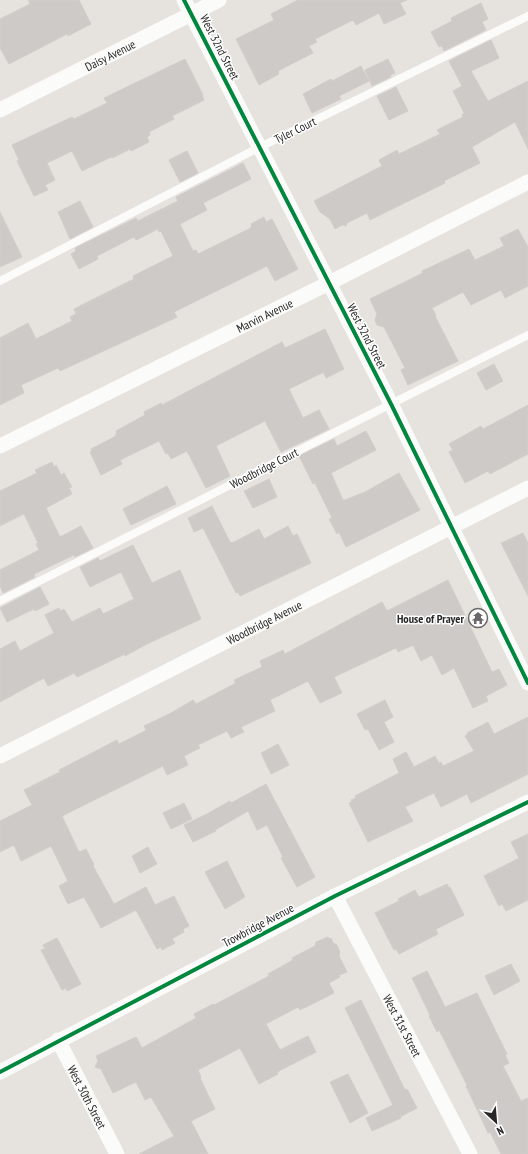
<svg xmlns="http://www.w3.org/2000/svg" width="528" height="1154" font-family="'PT Sans Narrow',sans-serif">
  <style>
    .building { fill: #cdcac8; stroke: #d1ceca }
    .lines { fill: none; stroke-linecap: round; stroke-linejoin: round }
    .lane { stroke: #fbfbfa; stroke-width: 8 }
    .street { stroke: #fbfbfa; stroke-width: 15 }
    .cycleway-casing { stroke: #fff; stroke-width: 6 }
    .cycleway { stroke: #00873e; stroke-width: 4 }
    .labels { text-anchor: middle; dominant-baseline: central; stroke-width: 3; stroke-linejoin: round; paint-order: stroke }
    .street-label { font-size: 12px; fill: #282828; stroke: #fff }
    .poi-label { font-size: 12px; font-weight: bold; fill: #282828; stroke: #fff; text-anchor: end }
  </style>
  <rect width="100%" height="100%" fill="#e6e2de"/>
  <!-- building -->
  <path class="building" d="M28 0H79L91 24 68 36 67 34 9 64 0 48V19L30 4Z
    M298 0H407L400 3 406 14 384 24 379 13 356 25 353 20 315 39 317 42 309 46 313 53 278 71 279 74 259 85 236 39 274 20 271 14Z
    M481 3 488 19 482 22 486 30 444 51 442 46 439 47 431 32 452 21 451 18Z
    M491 40 499 58 471 71 488 101 528 81V149L515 122 472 147 480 163 444 181 445 183 370 220 367 213 347 223 346 226 342 225 335 229 330 219 320 212 314 201 382 166 379 160 397 150 399 154 440 134 437 130 463 117 462 115 464 113 453 91 462 86 449 61Z
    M185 59 203 95H202L204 100 172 116 174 119 149 132 150 135 147 137 149 142 131 151 130 149 112 158 111 157 82 171 72 151 47 163 55 180 45 185 48 190 34 196 17 161 19 160 12 145 72 117 74 119 107 103 104 98Z
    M388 59 395 73 390 75 391 77 372 86 365 70Z
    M361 66 369 81 339 96 341 99 312 113 303 94 331 79 332 81Z
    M396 87 408 111 389 120 377 96Z
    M187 151 198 173 180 182 169 160Z
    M243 163 251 179 203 203 207 210 180 224 193 251 196 250 198 254 249 229 252 226 251 224 264 217 266 222 272 219 298 269 275 281 267 266 174 312 177 317 158 326 60 371 58 368 21 385 24 393 0 405V338L28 323 36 339 72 321 70 317 76 314 74 309 134 279 133 276 173 256 161 231 159 232 158 229 136 240 134 237 97 256 98 259 79 269 71 254 76 251 75 248 136 218 138 221 178 201 176 197Z
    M80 201 93 227 70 239 58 212Z
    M0 212 22 257 0 267Z
    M518 229 528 247V286L505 298 501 290 471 305 463 292 432 308 436 315 435 316 458 361 408 385 401 370 405 368 384 327 377 325 375 320 377 314 370 299 423 273 422 271 469 249 475 260 504 246 500 238Z
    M325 329 344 369 326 378 324 373H322L289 389 303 418 319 410 329 429 281 452 265 421 216 446 230 476 206 488 187 451 171 459 168 453 166 454 159 441 120 460 122 464 101 475 90 452H92L91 449 116 436 115 435 117 434 116 431 145 415 144 412 161 403 162 405 282 342 285 348Z
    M494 364 503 381 486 390 477 373Z
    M528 405V454L490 474 488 471 465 483 449 452 453 450 449 444 481 426 483 429Z
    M366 431 376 450 331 473 343 500H345L365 492 399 473 420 510 346 547 339 532 337 534 329 519 332 518 315 483 313 484 299 456 334 439 337 446Z
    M52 462 54 467 56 465 61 475 64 473 72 487 69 488 72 494 46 508 60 537 81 526 93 548 75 557 74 555 34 574 35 577 3 593 0 586V570L39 550 36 544 38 543 24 514 0 526V491L37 473 35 470Z
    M269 479 277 497 253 508 244 491Z
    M167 486 176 504 131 525 123 509Z
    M212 506 230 542H231L232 543 259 529 264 539 288 526 293 536 297 534 311 563 240 596 238 592 236 593 203 528 194 532 188 518Z
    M523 533 528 543V596L501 543Z
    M133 545 152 583 180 570 201 619 147 644 125 656V654L77 677 74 673 48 686 44 678 0 702V649L15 641 20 651 54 633 45 615 59 608 60 611 64 609 72 622 100 608 103 614 134 599 121 572 90 587 80 567 98 558 100 561Z
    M448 580 492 672 499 669 507 685 486 696 488 701 473 708 454 668 442 675 432 655 421 661 413 645 398 652 396 648 334 677 342 693 320 703 308 681 270 700 275 711 241 727 244 732 231 738 227 731 198 745 200 748 184 756 188 765 167 775 163 766 62 816 79 852 86 849 94 865 93 866 114 904 146 887 155 905 174 896 189 926 183 929 184 932 172 939 175 943 162 950 161 947 157 949 136 910 101 928 84 897 68 904 59 886 68 881 51 846 21 861 14 845 0 852V821L32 805 24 790 60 772 59 770 117 740 119 744 145 731 146 730 144 726 171 713 193 700 196 704 236 683 234 680 262 667 260 661 283 650 285 654 382 602 387 611Z
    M40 587 49 604 35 611 34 609 7 622 0 608Z
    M385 700 393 717 384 722 394 742 379 750 368 729 365 730 357 714Z
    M528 717V774L471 803 467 794 441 807 434 793 405 807 413 821 368 842 349 803 352 802 351 800 356 798 355 796 399 773 393 759 406 752 414 767 435 756 439 763 441 762 443 766 474 751 465 736 468 734 467 733 488 722 494 734Z
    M278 744 289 765 271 774 261 753Z
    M266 784 315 877 297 887 281 858 283 857 267 825 257 830 248 811 215 830 216 831 193 842 184 825 207 814 230 801 231 803Z
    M184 803 192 819 171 829 163 813Z
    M528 834V900L506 911 502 904 499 906 484 876 519 858 511 842Z
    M148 847 157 864 140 873 132 856Z
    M227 861 245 897 225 909 205 872Z
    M447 884 449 888 450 887 464 915 436 929 438 934 399 954 396 949 394 950 375 913 399 901 398 899 415 890 419 897Z
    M328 937 329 939 331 938 333 943 337 945 340 952 339 956 347 972 339 975 340 977 329 983 334 993 300 1010 298 1007 266 1024 280 1050 308 1036 316 1052 277 1072 278 1074 259 1084 240 1048 198 1070 201 1077 200 1078 215 1109 191 1121 208 1154H139L174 1136 151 1097 145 1100 136 1082 113 1093 101 1069 95 1067 98 1061 96 1056 136 1037 142 1048 196 1018 194 1014 213 1004 214 1005 269 976 268 974 293 960 292 958 315 946 316 942Z
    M57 938 81 984 67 991 66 988 62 990 41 950 45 949 43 945Z
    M511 964 520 981 494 995 485 976Z
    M427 971 445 1007 477 993 507 1054 505 1055 509 1063 503 1066 521 1101 528 1098V1154H501L490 1132 488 1133 466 1086 467 1085 439 1030 437 1032 429 1016 430 1015 412 978Z
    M361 1000 405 1090 407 1089 417 1108 400 1117 401 1118 372 1131 366 1118 393 1105 345 1008Z
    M348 1074 368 1113 350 1123 330 1082Z"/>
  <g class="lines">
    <!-- lane -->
    <path class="lane" d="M0 281 260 147 528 16
      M0 601 528 335"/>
    <!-- street -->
    <g class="street">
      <path d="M184 0 391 404 528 683"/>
      <path id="s1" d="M0 110 219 0"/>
      <path id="s2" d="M0 446 329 283 528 182"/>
      <path id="s3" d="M0 756 528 488"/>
      <path id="s4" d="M335 896 470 1154"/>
      <path id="s5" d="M58 1040 117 1154"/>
      <path d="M0 1072 335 896 528 802"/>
    </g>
    <!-- cycleway casing -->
    <g class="cycleway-casing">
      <path id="cycleway" d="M184 0 391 404 528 683
        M0 1072 335 896 528 802"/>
    </g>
    <!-- cycleway -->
    <use href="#cycleway" class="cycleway"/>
  </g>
  <!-- icons -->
  <defs>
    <g id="temple-ring" transform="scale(1)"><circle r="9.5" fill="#fff" stroke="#6a6968" stroke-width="1.5"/><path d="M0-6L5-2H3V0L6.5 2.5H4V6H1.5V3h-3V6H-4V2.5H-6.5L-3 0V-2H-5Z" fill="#6a6968"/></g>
  </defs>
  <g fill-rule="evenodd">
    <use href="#temple-ring" x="478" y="618"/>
  </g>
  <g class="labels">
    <!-- street labels -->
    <g class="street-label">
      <text transform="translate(220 47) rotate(63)">West 32nd Street</text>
      <text stroke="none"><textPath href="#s1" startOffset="123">Daisy Avenue</textPath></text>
      <text transform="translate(295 130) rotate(-26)">Tyler Court</text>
      <text stroke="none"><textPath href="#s2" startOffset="295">Marvin Avenue</textPath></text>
      <text transform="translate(367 336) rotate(63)">West 32nd Street</text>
      <text transform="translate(264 468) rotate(-27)">Woodbridge Court</text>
      <text stroke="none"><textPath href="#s3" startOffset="296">Woodbridge Avenue</textPath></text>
      <text transform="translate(258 925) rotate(-28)">Trowbridge Avenue</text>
      <text stroke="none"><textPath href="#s4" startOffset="146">West 31st Street</textPath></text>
      <text stroke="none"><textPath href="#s5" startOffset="64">West 30th Street</textPath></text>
    </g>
    <!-- poi labels -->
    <g class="poi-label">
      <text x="464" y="618">House of Prayer</text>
    </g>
  </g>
  <!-- north arrow -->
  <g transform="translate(496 1122) rotate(154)" stroke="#ffffff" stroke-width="3" paint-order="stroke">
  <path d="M0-3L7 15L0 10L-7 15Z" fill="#282828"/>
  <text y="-6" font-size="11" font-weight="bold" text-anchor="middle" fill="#282828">N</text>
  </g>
</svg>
